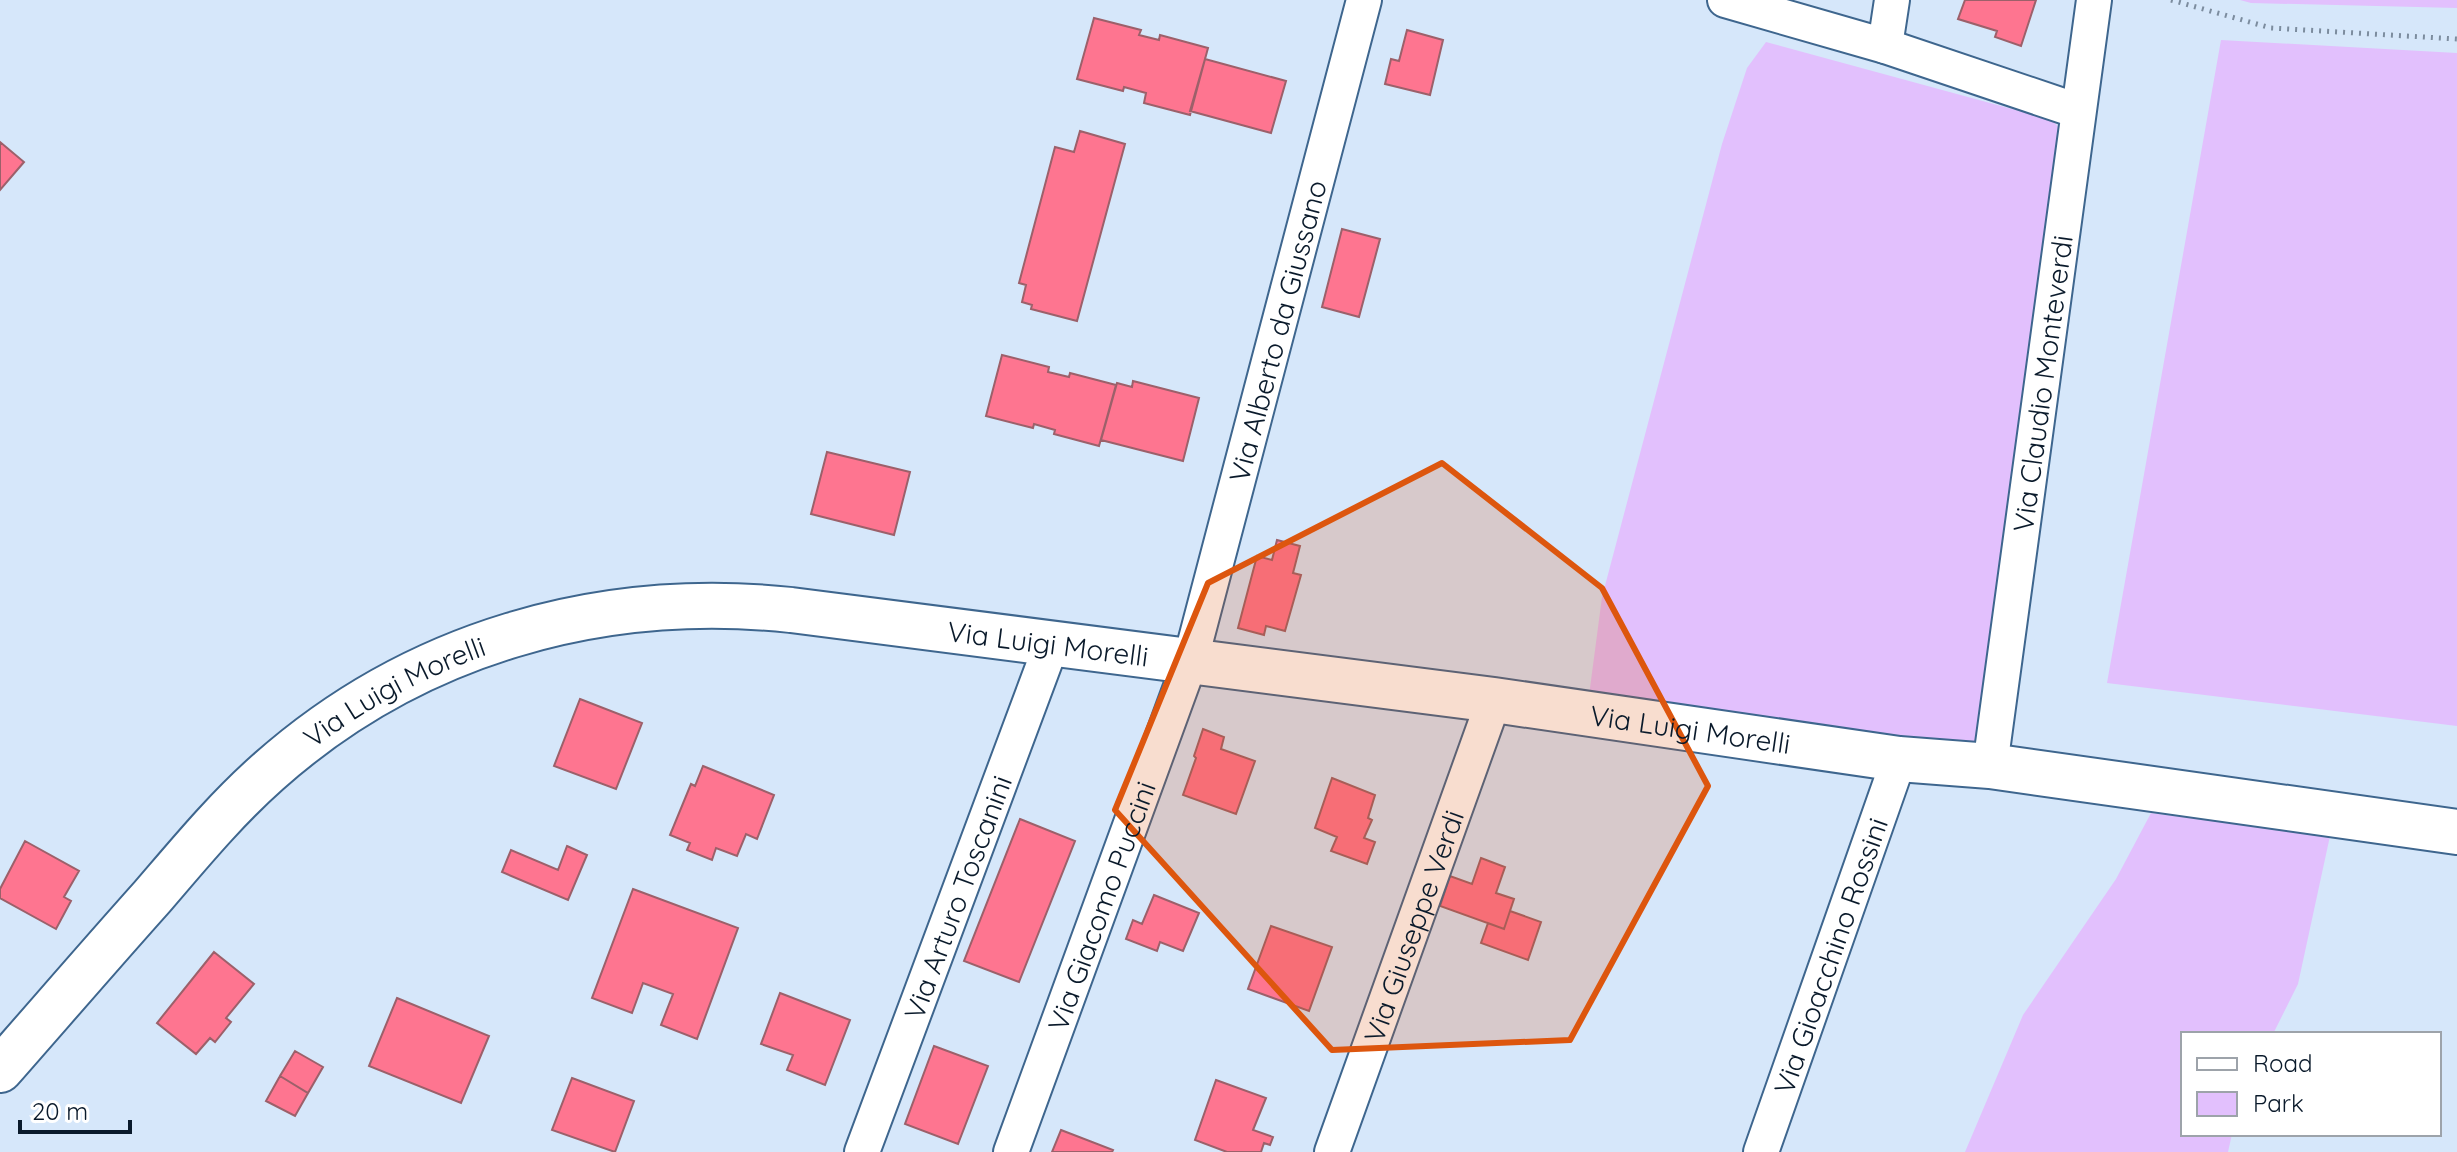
<svg xmlns="http://www.w3.org/2000/svg" width="2457" height="1152" font-family="Quicksand,sans-serif">
  <style>
    .green { fill: #e2c0fd }
    .building { fill: #fe7590; stroke: #9c606a; stroke-width: 2 }
    .lines { fill: none; stroke-linecap: round; stroke-linejoin: round }
    .street-casing { stroke: #3e668e; stroke-width: 38 }
    .secondary-casing { stroke: #3e668e; stroke-width: 48 }
    .path { stroke: #7c8c9e; stroke-width: 5; stroke-dasharray: 2 6; stroke-linecap: butt }
    .street { stroke: #fff; stroke-width: 34 }
    .secondary { stroke: #fff; stroke-width: 44 }
    .marked { fill: #dd560e; fill-opacity: 0.2; stroke: #dd560e; stroke-width: 6; stroke-linejoin: round }
    .labels { text-anchor: middle; dominant-baseline: central; stroke-width: 6; stroke-linejoin: round; paint-order: stroke }
    .street-label { font-size: 28px; fill: #0a1a2b; stroke: #fff }
  </style>
  <rect width="100%" height="100%" fill="#d6e7fa"/>
  <!-- green -->
  <path class="green" d="M2240 0H2457V8L2251 3Z
    M2221 40 2457 53V726L2107 683Z
    M1766 42 2052 120 2061 130 1984 740 1971 748 1588 703 1602 597 1722 144 1747 68Z
    M2151 813 2330 836 2298 984 2273 1034H2183V1134H2232L2228 1152H1965L2023 1015 2116 879Z"/>
  <!-- building -->
  <path class="building" d="M1965 0H2036L2021 46 1995 37 1997 31 1958 19Z
    M1094 18 1141 30 1139 35 1159 40 1160 35 1208 48 1190 115 1144 103 1146 93 1124 87 1123 91 1077 79Z
    M1407 30 1443 40 1430 95 1385 84 1391 59 1399 61Z
    M1205 59 1286 81 1271 133 1190 111Z
    M1080 131 1125 144 1077 321 1031 309 1032 305 1022 302 1026 285 1019 283 1055 147 1074 152Z
    M0 142 24 162 0 190Z
    M1342 229 1380 239 1359 317 1322 307Z
    M1002 355 1049 367 1048 372 1069 377 1070 373 1116 385 1099 446 1054 434 1055 430 1034 424 1033 428 986 416Z
    M1133 381 1199 398 1183 461 1101 440 1117 383 1132 387Z
    M827 452 910 472 894 535 811 514Z
    M1277 540 1300 546 1293 573 1301 575 1285 631 1266 626 1264 635 1238 628 1257 556 1272 560Z
    M580 699 642 723 616 789 554 766Z
    M1203 729 1224 737 1221 749 1255 761 1236 814 1183 795 1196 758 1194 756Z
    M703 766 774 795 757 839 746 834 737 856 716 848 712 860 687 850 690 843 670 835 691 784 695 786Z
    M1332 778 1375 795 1368 818 1372 820 1364 838 1375 842 1367 864 1331 851 1337 837 1315 828Z
    M1020 819 1075 841 1019 982 964 961Z
    M25 841 79 871 64 897 71 901 56 929 0 898V889Z
    M567 846 587 855 568 900 502 872 511 850 558 870Z
    M1481 858 1505 867 1496 893 1514 899 1504 929 1440 906 1450 876 1472 884Z
    M633 889 738 928 697 1039 661 1025 673 994 643 983 632 1013 592 998Z
    M1154 895 1199 913 1183 951 1160 942 1157 951 1126 939 1133 920 1142 924Z
    M1510 911 1541 922 1528 960 1481 943 1488 923 1504 929Z
    M1271 926 1332 947 1309 1011 1248 989Z
    M214 952 254 984 226 1018 231 1022 215 1042 210 1038 196 1054 157 1023Z
    M780 993 850 1020 825 1085 787 1070 793 1055 761 1044Z
    M397 998 489 1036 461 1103 369 1066Z
    M934 1046 988 1066 958 1144 905 1124Z
    M295 1051 323 1067 308 1093 280 1076Z
    M280 1076 308 1093 295 1116 266 1101Z
    M572 1078 634 1101 615 1152 552 1130Z
    M1216 1080 1266 1098 1253 1130 1273 1137 1270 1145 1264 1143 1261 1152H1227L1195 1140Z
    M1061 1130 1113 1150 1112 1152H1052Z"/>
  <g class="lines">
    <!-- street casing -->
    <g class="street-casing">
      <g id="street">
        <path d="M1725 0 1885 46 2078 111"/>
        <path d="M1885 46 1892 0"/>
        <path id="s1" d="M1990 766 2094 0"/>
        <path id="s2" d="M862 1152 1052 643"/>
        <path id="s3" d="M1011 1152 1190 662 1364 0"/>
        <path id="s4" d="M1332 1152 1494 700"/>
        <path id="s5" d="M1761 1152 1899 759"/>
      </g>
    </g>
    <!-- secondary casing -->
    <g class="secondary-casing">
      <g id="secondary">
        <path id="s6" d="M0 1070C51 1012 101 954 152 897 189 854 225 810 268 772 413 643 599 590 791 610L1494 700 1899 759 1990 766 2457 832"/>
      </g>
    </g>
    <!-- path -->
    <path class="path" d="M2171 0 2271 28 2457 39"/>
    <!-- street -->
    <use href="#street" class="street"/>
    <!-- secondary -->
    <use href="#secondary" class="secondary"/>
  </g>
  <!-- marked area -->
  <path class="marked" d="M1442 463 1602 588 1708 786 1570 1040 1332 1050 1115 810 1208 583Z"/>
  <g class="labels">
    <!-- street labels -->
    <g class="street-label">
      <text stroke="none"><textPath href="#s3" startOffset="864">Via Alberto da Giussano</textPath></text>
      <text stroke="none"><textPath href="#s1" startOffset="386">Via Claudio Monteverdi</textPath></text>
      <text stroke="none"><textPath href="#s6" startOffset="1224">Via Luigi Morelli</textPath></text>
      <text stroke="none"><textPath href="#s6" startOffset="552">Via Luigi Morelli</textPath></text>
      <text stroke="none"><textPath href="#s6" startOffset="1872">Via Luigi Morelli</textPath></text>
      <text stroke="none"><textPath href="#s2" startOffset="272">Via Arturo Toscanini</textPath></text>
      <text stroke="none"><textPath href="#s3" startOffset="262">Via Giacomo Puccini</textPath></text>
      <text stroke="none"><textPath href="#s4" startOffset="240">Via Giuseppe Verdi</textPath></text>
      <text stroke="none"><textPath href="#s5" startOffset="208">Via Gioacchino Rossini</textPath></text>
    </g>
  </g>
  <!-- legend -->
  <rect x="2181" y="1032" width="260" height="104" fill="#ffffff" stroke="#9da3aa" stroke-width="2"/>
  <rect x="2197" y="1058" width="40" height="12" fill="#ffffff" stroke="#9da3aa" stroke-width="2"/>
  <text x="2253" y="1072" font-size="24" fill="#0a1a2b">Road</text>
  <rect x="2197" y="1092" width="40" height="24" fill="#e2c0fd" stroke="#9da3aa" stroke-width="2"/>
  <text x="2253" y="1112" font-size="24" fill="#0a1a2b">Park</text>
  <!-- scale -->
  <path d="M20 1120v12h110v-12" fill="none" stroke="#0a1a2b" stroke-width="4"/>
  <text x="32" y="1120" font-size="24" fill="#0a1a2b" stroke="#ffffff" stroke-width="6" paint-order="stroke">20 m</text>
</svg>
